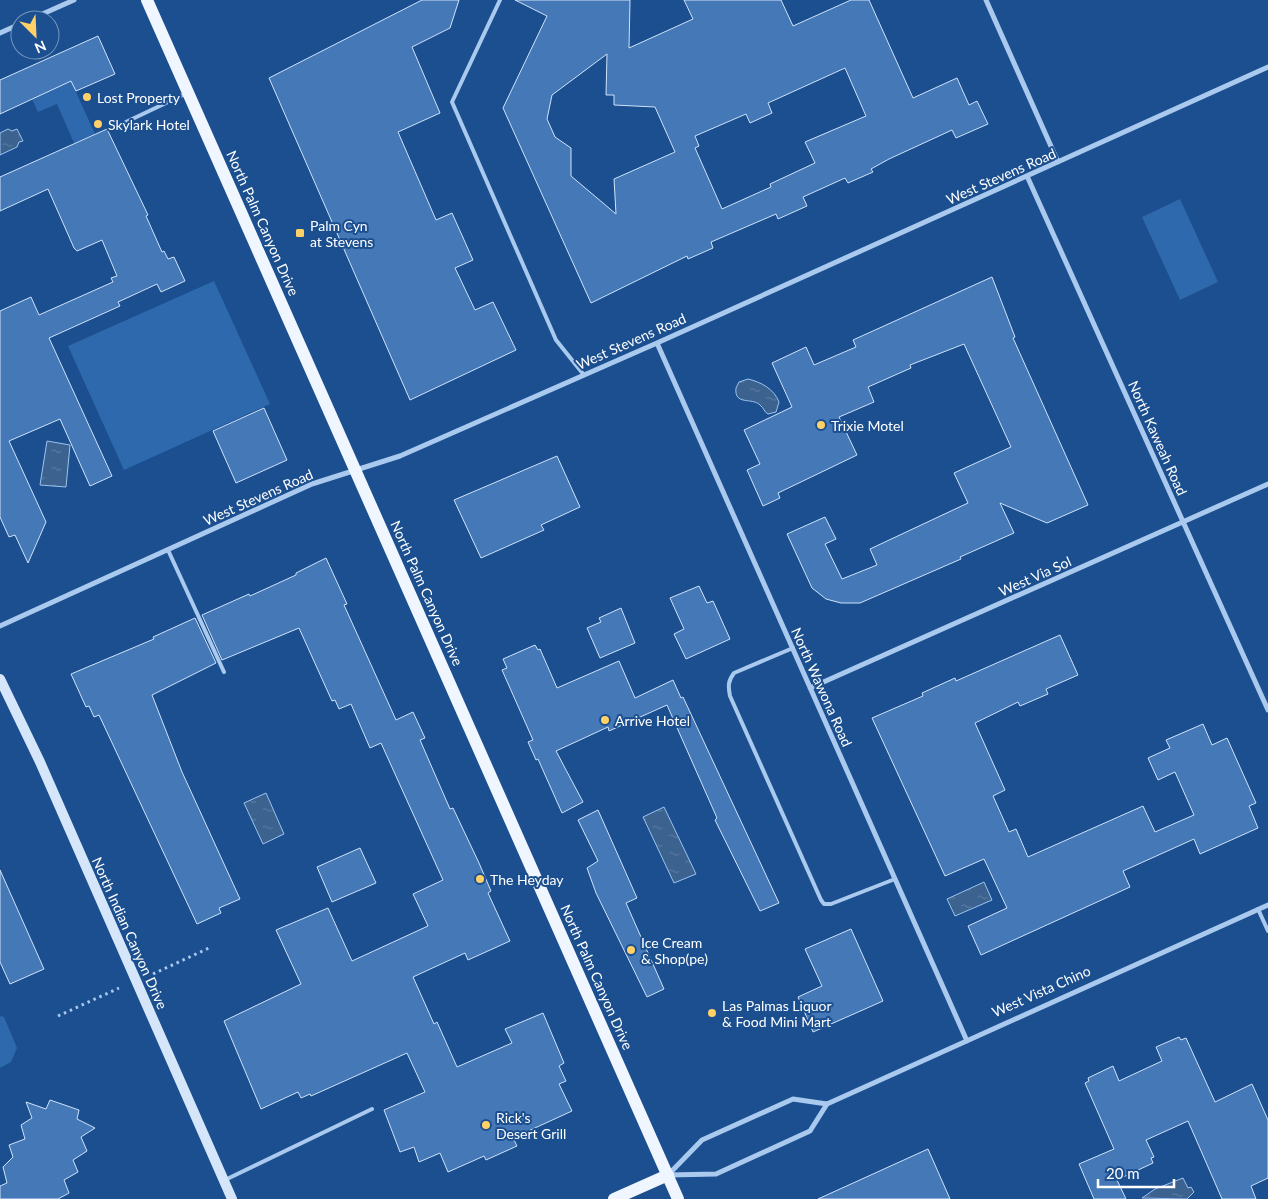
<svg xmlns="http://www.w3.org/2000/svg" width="1268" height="1199" font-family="Lato,sans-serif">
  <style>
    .green { fill: #2e69ad }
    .water { fill: url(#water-ripples); stroke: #9cc4f0 }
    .building { fill: #4478b7; stroke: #cfe3fa; fill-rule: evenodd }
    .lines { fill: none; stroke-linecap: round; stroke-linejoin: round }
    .path { stroke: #a9c9ee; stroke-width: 3; stroke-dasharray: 2.5 4; stroke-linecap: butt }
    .lane { stroke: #a9c9ee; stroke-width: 4 }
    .street { stroke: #a9c9ee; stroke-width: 5 }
    .secondary { stroke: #d6e6fa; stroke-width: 10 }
    .primary { stroke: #f0f6ff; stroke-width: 12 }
    .poi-dot { fill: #ffd166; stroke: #1b4f8f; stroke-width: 2 }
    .labels { text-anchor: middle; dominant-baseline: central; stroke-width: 4; stroke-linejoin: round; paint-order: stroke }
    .poi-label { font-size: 14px; fill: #fff; stroke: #1b4f8f; text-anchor: start }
    .street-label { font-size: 14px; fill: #fff; stroke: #1b4f8f }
  </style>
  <defs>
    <pattern id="water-ripples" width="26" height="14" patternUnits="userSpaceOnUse" patternTransform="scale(1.25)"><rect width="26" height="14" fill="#3c6290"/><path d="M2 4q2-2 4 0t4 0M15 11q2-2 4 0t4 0" fill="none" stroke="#597aa1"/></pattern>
  </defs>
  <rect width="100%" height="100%" fill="#1b4f8f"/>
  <!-- green -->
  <path class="green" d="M71 81 95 134 74 143 57 104 38 112 32 99Z
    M1180 199 1218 282 1180 300 1142 217Z
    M214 281 270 404 124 470 68 346Z
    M0 1016 4 1017 17 1048 11 1062 0 1068Z"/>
  <!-- water -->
  <path class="water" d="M8 129 12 131 17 129 23 141 19 142 17 147 0 155V133Z
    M748 379C761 382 774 389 779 402L776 412 768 414C764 412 764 408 760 405 752 397 734 406 736 388L739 382Z
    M47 441 70 445 66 487 40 485Z
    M266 793 284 834 263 844 244 803Z
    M664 807 696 874 674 883 643 817Z
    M984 882 992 900 955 916 947 899Z
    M1183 1178 1188 1188 1191 1187 1194 1192 1187 1199 1142 1198 1155 1189Z"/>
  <!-- building -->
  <path class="building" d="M422 0H459L450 28 412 47 440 113 398 132 436 220 452 213 473 260 455 268 475 310 493 302 516 350 410 400 269 78Z
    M515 0H630L629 48 693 19 684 0H781L793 26 851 0H869L913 98 957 78 969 105 977 101 988 124 956 138 952 130 889 159 871 169 873 172 848 183 845 178 803 197 807 206 778 219 776 214 711 242 713 248 688 259 687 256 591 303 503 108 547 16ZM607 54 606 95H614V105L655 107 675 152 614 179 616 214 571 176V148L555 137 547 119 552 95ZM845 68 866 116 805 142 815 163 770 184 771 187 722 209 695 148 699 146 695 136 746 114 750 123 772 113 768 103Z
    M98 36 115 74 76 91 71 81 0 114V80Z
    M107 129 148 215 146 216 162 252 164 251 168 259 174 257 185 281 161 292 157 284 118 302 120 306 49 338 112 476 90 486 60 419 9 441 46 522 28 563 15 535 9 537 0 517V311L31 297 39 315 113 282 111 278 117 276 102 240 77 251 74 248 48 189 0 211V177Z
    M992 277 1015 337 1013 338 1088 505 1047 523 1000 503 1014 533 960 557 961 559 860 603H841L826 599 812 588 787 534 825 517 836 539 825 544 842 579 877 565 870 549 968 503 954 473 1011 447 964 344 910 365 911 368 868 387 874 402 839 417 857 455 778 493 780 498 763 506 747 470 760 464 744 430 792 407 772 363 806 347 814 365 856 347 853 340Z
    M264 408 287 460 236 483 213 431Z
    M557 456 580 507 541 525 544 530 481 558 454 500Z
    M326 558 347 604 344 605 396 720 413 712 425 738 420 740 450 809 453 808 479 863 491 891 488 893 510 941 468 960 465 953 413 977 434 1024 437 1022 457 1067 512 1043 505 1029 543 1013 564 1063 559 1066 566 1081 559 1084 572 1111 513 1138 517 1146 486 1160 484 1156 448 1172 440 1153 419 1162 414 1147 400 1152 384 1110 425 1092 407 1053 311 1096 310 1094 301 1098 298 1092 261 1109 224 1021 301 984 276 930 328 908 352 961 428 926 413 894 443 880 381 743 370 748 351 704 339 709 335 700 332 701 299 628 222 660 202 615 249 594 250 596 296 575V573Z
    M699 586 707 603 713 601 730 639 686 659 674 634 684 629 670 598Z
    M621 608 635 643 600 658 587 628 601 622 599 618Z
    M195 618 216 663 152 695 182 772 240 899 219 908 221 913 197 924 99 715 94 717 89 706 86 707 71 674 154 639 153 637Z
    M1060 635 1078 675 1046 689 1048 694 1020 706 1018 702 975 723 1005 790 993 796 1009 832 1016 829 1028 857 1143 806 1155 832 1194 815 1175 772 1158 780 1148 758 1170 748 1166 740 1203 724 1212 745 1227 738 1256 803 1249 806 1258 828 1200 854 1194 839 1123 871 1130 887 981 955 968 926 1007 908 984 859 945 876 872 718 923 696 922 693 955 678 956 681Z
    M535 645 538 650 540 649 557 688 619 661 635 698 673 680 681 698 683 697 779 903 760 911 715 820 717 818 667 705 609 731 608 727 556 751 583 802 562 813 538 759 536 760 528 742 533 740 502 670 507 668 503 659Z
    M598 810 637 898 626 903 664 989 647 997 596 893 587 868 598 861 578 820Z
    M360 848 376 883 332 902 317 867Z
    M0 870 44 969 10 984 0 962Z
    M851 929 883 1001 813 1032 798 997 822 986 805 949Z
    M1179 1037 1181 1040 1186 1038 1215 1102 1252 1084 1268 1120V1178L1251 1186 1256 1199H1222L1188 1121 1146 1140 1154 1157 1151 1158 1153 1163 1117 1180 1126 1199H1094L1079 1164 1114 1149 1085 1083 1089 1081 1088 1078 1113 1066 1119 1081 1162 1061 1156 1047Z
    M50 1100 79 1110 77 1119 95 1128 81 1137 87 1151 73 1160 78 1172 64 1180 69 1193 58 1199H0V1186L7 1183 3 1167 13 1157 9 1145 25 1139 21 1125 32 1118 26 1102 46 1109Z
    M928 1149 950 1199H818Z"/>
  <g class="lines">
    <!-- path -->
    <path class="path" d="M153 974 211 947
      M58 1016 119 988"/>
    <!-- lane -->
    <path class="lane" d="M500 0 452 102 556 340 584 375
      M126 122 187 93
      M168 550 224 672
      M793 648 734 673C728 681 728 686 730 696L821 900 824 904H831L895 879
      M1258 909 1268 931
      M225 1180 372 1109"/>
    <!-- street -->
    <path class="street" d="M986 0 1058 162
      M29 20 74 0
      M0 33 20 24
      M1027 176 1268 710
      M657 343 967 1041
      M0 626 312 484 400 456 657 343 1268 67
      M810 688 1268 484
      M668 1175 702 1140 793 1099 827 1104 1268 905
      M669 1175 716 1174 810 1131 827 1104"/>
    <!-- secondary -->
    <path class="secondary" d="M0 679 40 762 232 1199"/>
    <!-- primary -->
    <path class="primary" d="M147 0 678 1199
      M614 1199 668 1175"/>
  </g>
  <!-- markers -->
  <g class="poi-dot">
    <circle cx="87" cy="97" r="5"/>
    <circle cx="98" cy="124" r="5"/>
    <rect x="295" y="228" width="10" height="10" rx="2.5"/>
    <circle cx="821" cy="425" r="5"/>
    <circle cx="605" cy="720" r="5"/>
    <circle cx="480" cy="879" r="5"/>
    <circle cx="631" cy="950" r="5"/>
    <circle cx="712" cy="1013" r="5"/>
    <circle cx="486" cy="1125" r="5"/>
  </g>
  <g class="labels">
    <!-- poi labels -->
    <g class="poi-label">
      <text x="97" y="97">Lost Property</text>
      <text x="108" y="124">Skylark Hotel</text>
      <text x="310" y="225">Palm Cyn<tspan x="310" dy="16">at Stevens</tspan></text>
      <text x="831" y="425">Trixie Motel</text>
      <text x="615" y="720">Arrive Hotel</text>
      <text x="490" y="879">The Heyday</text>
      <text x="641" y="942">Ice Cream<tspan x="641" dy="16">&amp; Shop(pe)</tspan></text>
      <text x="722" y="1005">Las Palmas Liquor<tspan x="722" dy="16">&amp; Food Mini Mart</tspan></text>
      <text x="496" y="1117">Rick's<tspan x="496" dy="16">Desert Grill</tspan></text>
    </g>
    <!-- street labels -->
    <g class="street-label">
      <text transform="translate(1001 176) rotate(-24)">West Stevens Road</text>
      <text transform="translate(263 223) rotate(66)">North Palm Canyon Drive</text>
      <text transform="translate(631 341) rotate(-24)">West Stevens Road</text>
      <text transform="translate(1158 438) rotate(66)">North Kaweah Road</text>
      <text transform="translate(258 497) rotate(-24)">West Stevens Road</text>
      <text transform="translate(1035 576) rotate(-24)">West Via Sol</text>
      <text transform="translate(427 593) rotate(66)">North Palm Canyon Drive</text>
      <text transform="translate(822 687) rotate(66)">North Wawona Road</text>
      <text transform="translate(130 933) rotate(66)">North Indian Canyon Drive</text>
      <text transform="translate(597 977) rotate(66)">North Palm Canyon Drive</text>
      <text transform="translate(1041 991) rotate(-24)">West Vista Chino</text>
    </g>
  </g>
  <!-- north arrow -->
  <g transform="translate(35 35) rotate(156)"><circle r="24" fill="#1b4f8f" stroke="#7695bc"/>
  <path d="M0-4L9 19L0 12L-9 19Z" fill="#ffd166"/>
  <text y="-8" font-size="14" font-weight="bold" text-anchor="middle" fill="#ffffff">N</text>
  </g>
  <!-- scale -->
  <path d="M1098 1179v8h76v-8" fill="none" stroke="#ffffff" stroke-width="2.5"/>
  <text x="1106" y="1179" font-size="15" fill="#ffffff" stroke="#1b4f8f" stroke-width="4" paint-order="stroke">20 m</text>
</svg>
